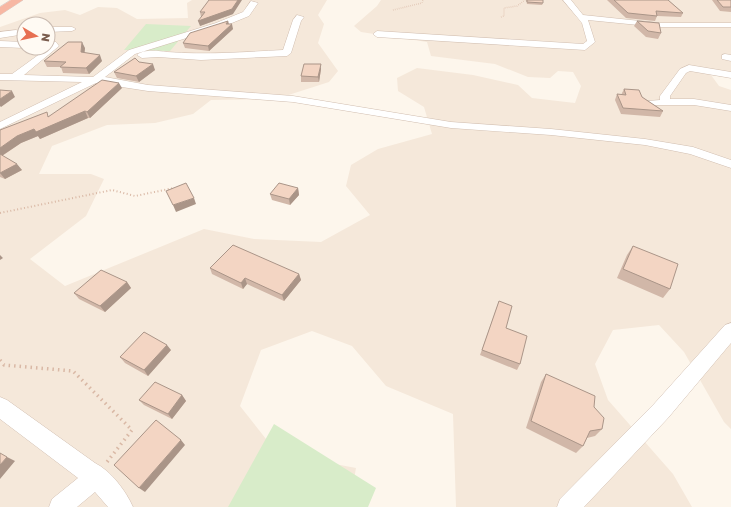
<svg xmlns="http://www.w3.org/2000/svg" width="731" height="507" font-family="'Golos Text',sans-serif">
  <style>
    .residential { fill: #f5e8da; fill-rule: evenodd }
    .green { fill: #d8ecc9 }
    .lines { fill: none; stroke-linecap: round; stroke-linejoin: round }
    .street-casing { stroke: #d1beb0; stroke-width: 1 }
    .highway-casing { stroke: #dad1cd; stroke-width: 1 }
    .path-far2 { stroke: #d9b8a5; stroke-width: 1.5; stroke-dasharray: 0.5 1.5; stroke-linecap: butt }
    .path-far1 { stroke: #d9b8a5; stroke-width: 2; stroke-dasharray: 1 2.5; stroke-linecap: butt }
    .path { stroke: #d9b8a5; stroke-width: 3.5; stroke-dasharray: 1.5 4; stroke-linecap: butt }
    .street { fill: #fff; fill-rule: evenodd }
    .highway { fill: #f7b7a3; fill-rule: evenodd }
    .wall { fill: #d1b7a8 }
    .shaded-wall { fill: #aa9588 }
    .building { fill: #f3d5c3; stroke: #aa9588 }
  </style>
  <rect width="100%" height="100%" fill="#fdf6ec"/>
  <!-- residential -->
  <path class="residential" d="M192 0H327L318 15 324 24 318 43 338 71 329 82 276 99 211 100 193 114 155 123 107 125 52 146 39 174H91L104 179 86 216 30 259 65 286 204 229 254 239 321 242 370 215 346 186 351 165 378 149 432 134 424 107 398 91 397 78 417 68 473 75 518 85 532 98 575 103 581 86 573 72 558 71 550 78 528 77 495 64 431 56 427 42 361 32 354 26 377 6 381 0H731V78L711 75 719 86 731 90V429L724 422 684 352 659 325 613 330 595 364 608 400 673 474 692 507H456L453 414 386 386 352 346 312 331 261 350 240 406 277 453 356 468 349 507H0V27L40 13 65 10 80 15 98 7 117 8 137 19 188 18 187 3ZM24 24H48V48H24Z"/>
  <!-- green -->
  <path class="green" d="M146 24 191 26 170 51 124 50Z
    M274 424 376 488 368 507H228Z"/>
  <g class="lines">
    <!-- street casing -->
    <g class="street-casing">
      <path id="street" d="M563 0H571L583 15 659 23H731V27H659L588 20 595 42 585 50 377 37 373 34 377 31 583 44 587 41 582 23Z
        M251 1 258 3 249 16 222 27 135 54 105 77 148 85 293 96 451 122 551 129 645 139 693 147 731 160V168L690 154 645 145 551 135 451 128 293 102 148 91 96 83 0 129V122L82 82 0 80V74H12L48 48 50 42H56L59 46 24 75 93 77 129 50 216 23 243 12Z
        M297 15 304 17 301 21 291 53 287 56 201 60 158 57 142 58 137 55C143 49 159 51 167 52 206 55 244 52 283 50L293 20Z
        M48 27H72L76 29 72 31 48 32Z
        M16 30 19 31V35L0 38V32Z
        M0 41 24 42V48L0 47Z
        M725 54 731 55V61L722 59V55Z
        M689 65 731 72V78L690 71 686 73 670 96V99H694L731 105V111L694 105H648L647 103 648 101 660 100V96L680 69Z
        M731 323V343L668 418 584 507H557L560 499 654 404 725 325Z
        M0 397 7 400 95 463C111 471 126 491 133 507H108L95 492 77 507H49L52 499 78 478 0 419Z"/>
    </g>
    <!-- highway casing -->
    <g class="highway-casing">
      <path id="highway" d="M11 0H23L0 15V7Z"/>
    </g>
    <!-- path-far2 -->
    <path class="path-far2" d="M393 10 422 3 423 0
      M501 17 504 16V8L517 6 525 0"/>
    <!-- path-far1 -->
    <path class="path-far1" d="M0 213 112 190 135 196 174 188"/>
    <!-- path -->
    <path class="path" d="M0 360 4 365 73 371 132 430 107 462"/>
    <!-- street -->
    <use href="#street" class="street"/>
    <!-- highway -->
    <use href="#highway" class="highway"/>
  </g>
  <!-- wall -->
  <path class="wall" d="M526 0H543V3L542 5 527 4Z
    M607 0H668L683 13 681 17 657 16 655 21 626 18Z
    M712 0H731V12L720 11Z
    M200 12 233 14 200 26 201 17Z
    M228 21 229 24 233 29 209 51 185 48 183 43Z
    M637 21 661 33 658 39 646 37 634 26Z
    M85 48 84 53 102 61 89 74 63 73 61 67H47L44 61Z
    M139 62 155 70 139 82 117 78 114 72Z
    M321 69 319 82H301V76Z
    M122 88 90 118H88L40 139 38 136 21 143 2 156 22 170 5 179 0 177V130L49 116Z
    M624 89 642 97 663 111 660 117 621 114 615 100 617 94 621 95Z
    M298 188 299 195 290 205 272 200 270 194Z
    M633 246 670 289 663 298 617 278 627 255Z
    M210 268 299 274 301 280 284 301 247 284 243 289 212 274Z
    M127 282 131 288 105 312 79 299 74 293Z
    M499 301 506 328 520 364 517 370 480 355Z
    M171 350 148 376 125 363 120 357Z
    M546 374 594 407 602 429 595 436 587 438 583 446 576 453 526 428 541 382Z
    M182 395 186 401 172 419 144 405 139 400Z"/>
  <!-- shaded-wall -->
  <path class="shaded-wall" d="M238 0H242L233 14 200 26 198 21Z
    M228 21 229 26 232 24 233 29 209 51 208 46Z
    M82 42 85 48 84 58 81 52Z
    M100 55 102 61 89 74 86 68Z
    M153 64 155 70 139 82 136 76Z
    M321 64V69L319 82 318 77Z
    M119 83 122 88 90 118 87 112Z
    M12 91 15 97 1 107 0 106V99Z
    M85 111 88 118 40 139 38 136 21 143 0 157V148L17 136 34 129Z
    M17 164 22 170 5 179 0 173Z
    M298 188 299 195 290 205 289 199Z
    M194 198 196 204 176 212 173 205Z
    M0 255 3 258 0 260Z
    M299 274 301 280 284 301 282 295Z
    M245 278 247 284 243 289 241 283Z
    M127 282 131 288 105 312 100 306Z
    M167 345 171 350 148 376 144 370Z
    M182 395 186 401 172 419 168 414Z
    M181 440 185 445 145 492 139 488Z
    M7 457 15 461 0 479V465Z"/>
  <!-- building -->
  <path class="building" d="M209 0H238L232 9 198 21 205 12H200Z
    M527 0H543V3L527 2Z
    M614 0H668L683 13 656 11 657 16 628 13Z
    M717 0H731V7H723Z
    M228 21 226 24H232L208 46 183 43 190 33Z
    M637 21 659 23 661 33 648 31Z
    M68 42H82L81 52 100 55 86 68 60 67 66 62 44 61Z
    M135 58 139 62 153 64 136 76 114 72Z
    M304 64H321L318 77 301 76Z
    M102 80 119 83 87 112 85 111 36 132 34 129 17 136 0 148V130L47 112 48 117Z
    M624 89 639 90 642 97 663 111 623 108 617 94 626 95Z
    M0 90 12 91 0 99Z
    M0 154 17 164 0 173Z
    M186 183 194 198 173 205 166 191Z
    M279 183 298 188 289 199 270 194Z
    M233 245 299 274 282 295 245 278 241 283 210 268Z
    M633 246 678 264 670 289 623 269Z
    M101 270 127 282 100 306 74 293Z
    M499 301 512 306 506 328 527 336 520 364 482 350Z
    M144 332 167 345 144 370 120 357Z
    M546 374 595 396 594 407 604 418 602 429 590 431 583 446 531 421Z
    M155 382 182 395 168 414 139 400Z
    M156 420 181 440 139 488 114 465Z
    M0 453 7 457 0 465Z"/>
  <!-- north arrow -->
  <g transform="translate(36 36) rotate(99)"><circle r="19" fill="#fffaf3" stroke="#cabbb1"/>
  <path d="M0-3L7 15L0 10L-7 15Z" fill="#e76f51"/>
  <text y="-6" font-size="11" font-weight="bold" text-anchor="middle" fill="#7a5c4d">N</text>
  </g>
</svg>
